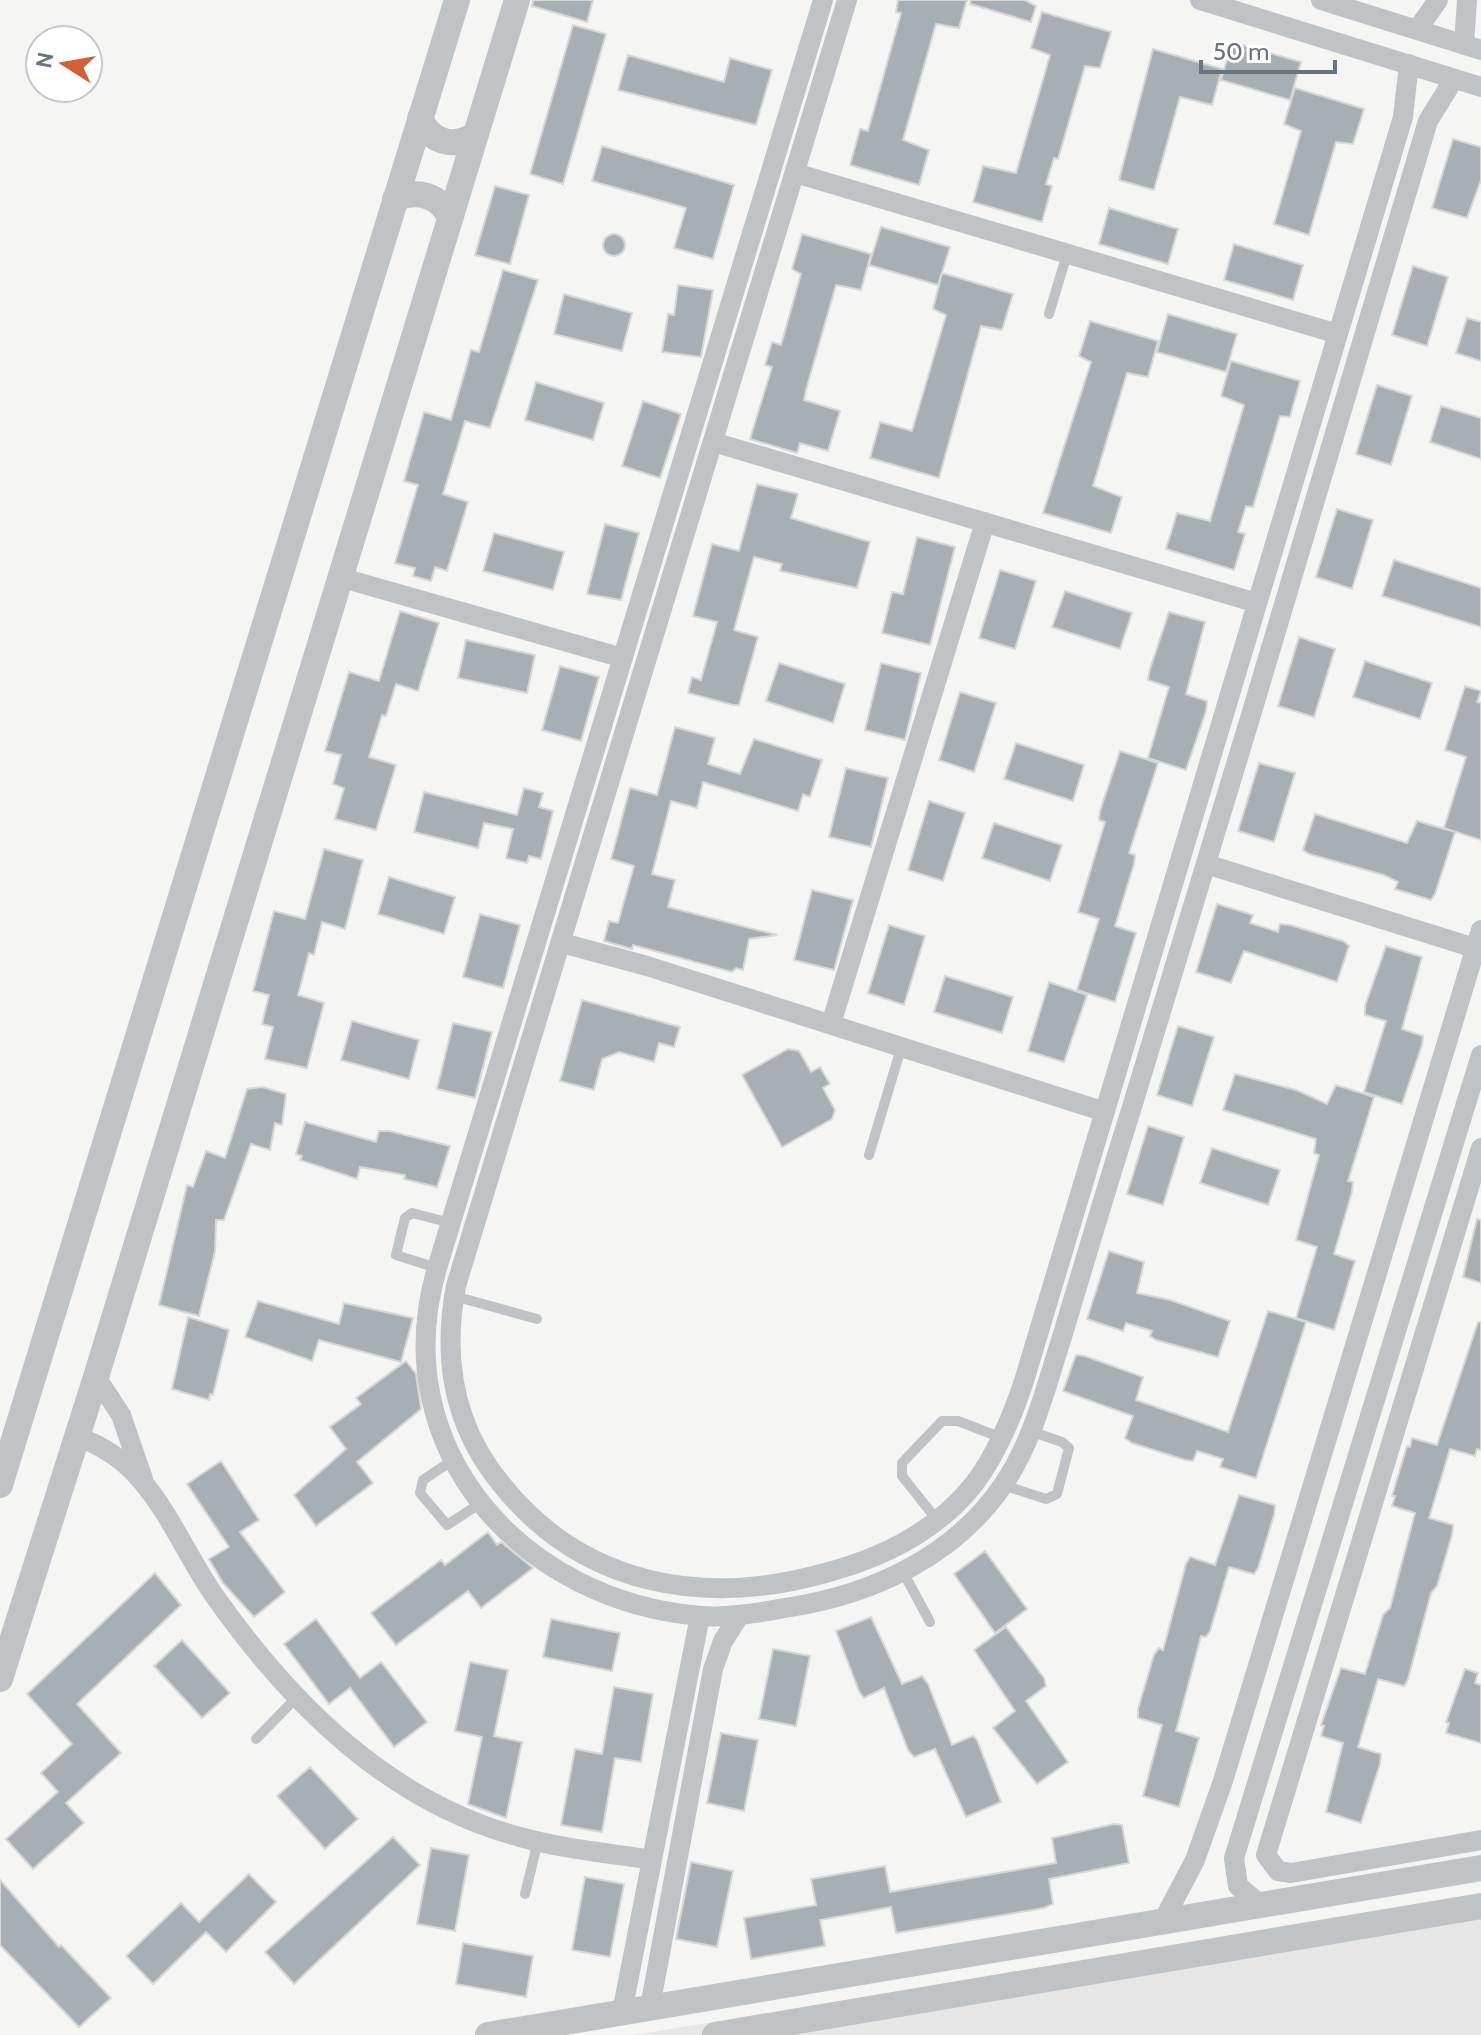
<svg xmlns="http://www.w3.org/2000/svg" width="1481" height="2035" font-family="Cabin,sans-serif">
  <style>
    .built { fill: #e6e7e6 }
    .building { fill: #a8afb4; stroke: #d7d7d5; stroke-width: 2 }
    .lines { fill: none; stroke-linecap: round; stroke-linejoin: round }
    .service { stroke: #bfc3c6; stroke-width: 10 }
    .minor { stroke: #bfc3c6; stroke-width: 20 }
    .tertiary { stroke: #bfc3c6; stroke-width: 26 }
  </style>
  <rect width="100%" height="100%" fill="#f5f6f3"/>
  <!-- built -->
  <path class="built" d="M1481 1896V2035H634L1032 1970Z"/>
  <!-- building -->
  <path class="building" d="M533 0H593L587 22 532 6Z
    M898 0H967L959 28 936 24 903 140 929 150 919 185 850 165 860 129 868 131 901 13 896 12Z
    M971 0H1025L1036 6 1031 22 970 4Z
    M1042 12 1111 32 1100 68 1085 66 1058 159 1054 158 1046 184 1052 186 1042 222 973 202 983 166 1016 173 1050 55 1031 48Z
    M573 25 606 34 563 184 530 174Z
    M1232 42 1301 62 1290 100 1221 80Z
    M1153 49 1222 69 1212 105 1180 97 1154 190 1119 180Z
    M628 55 724 82 730 58 772 70 756 125 618 90Z
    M1295 88 1364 109 1353 144 1336 142 1309 235 1274 224 1301 131 1284 124Z
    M1453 139 1481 147V180L1467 218 1432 208Z
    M602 146 734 185 713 259 674 248 686 208 592 181Z
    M495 186 529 195 510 264 475 255Z
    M1109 208 1178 229 1168 264 1099 244Z
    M881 227 950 247 938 285 869 265Z
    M802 234 871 254 861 290 836 285 806 390 804 400 840 411 828 451 800 443 797 453 750 439 772 367 765 365 772 342 781 345 801 274 792 269Z
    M603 245a11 11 0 1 1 22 0a11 11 0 1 1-22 0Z
    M1234 244 1303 265 1293 300 1224 280Z
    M1413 266 1448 277 1427 346 1392 335Z
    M503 270 538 280 490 428 465 421 443 494 468 502 447 571 435 567 431 581 413 576 415 568 395 563 418 485 404 481 424 412 451 420 471 350 479 352Z
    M942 273 1013 294 1002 330 981 326 939 478 870 458 880 422 912 431 946 315 933 309Z
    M678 285 713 290 701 357 662 352 668 314 674 315Z
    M564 294 632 313 622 351 554 334Z
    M1168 314 1237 334 1226 372 1157 352Z
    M1467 318 1481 322V361L1456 353Z
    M1090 321 1158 341 1148 377 1127 373 1093 486 1122 497 1111 533 1043 513 1091 362 1079 356Z
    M1231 361 1300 381 1290 417 1280 416 1253 507 1246 506 1238 532 1245 534 1234 570 1166 549 1177 513 1210 521 1244 405 1221 396Z
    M536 382 604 403 593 440 525 420Z
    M1377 385 1412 396 1391 465 1356 454Z
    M643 401 681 414 660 478 622 466Z
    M1441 406 1481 418V459L1430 442Z
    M757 484 798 494 791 518 870 542 857 588 780 571 782 564 754 557 734 630 758 637 739 705H733L688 693 692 677 701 680 717 622 693 616 712 544 739 551Z
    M1337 509 1373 520 1352 589 1316 577Z
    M605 524 639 533 621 600 587 594Z
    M494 533 564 552 553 590 483 571Z
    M917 537 955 547 930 645 882 633 892 592 903 594Z
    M1394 560 1481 588V627L1382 596Z
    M1000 570 1036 581 1015 649 979 638Z
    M1065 591 1132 613 1120 649 1052 627Z
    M400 611 439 623 418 691 396 684 386 716 382 715 369 757 396 765 376 830 335 819 344 788 333 784 341 755 325 751 349 672 379 681Z
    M1169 612 1205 622 1186 694 1207 701 1206 711 1186 770 1148 758 1169 687 1148 680 1149 672Z
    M1299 637 1335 649 1314 717 1278 706Z
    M466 640 535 655 527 693 458 678Z
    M1365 661 1432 683 1420 719 1353 697Z
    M779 663 845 684 833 723 766 701Z
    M881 663 921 673 905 740 865 730Z
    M560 666 599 677 581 741 542 730Z
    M1465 686 1481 691 1477 702 1481 703V840L1444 828 1466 757 1445 750Z
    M960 692 996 703 974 772 939 760Z
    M675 727 715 738 708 764 740 774 754 739 822 760 810 797 803 794 798 811 703 782 697 808 671 801 652 874 675 880 668 907 777 935 749 939 743 970 736 968 732 972 633 945 632 949 604 941 609 921 618 923 634 866 611 859 630 788 657 795Z
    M1016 743 1084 765 1073 801 1004 779Z
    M1120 751 1158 763 1129 853 1135 855 1134 864 1115 926 1136 933 1115 1002 1077 990 1099 919 1078 912 1105 822 1099 820 1100 811Z
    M1259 763 1295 773 1274 842 1238 831Z
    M846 768 888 778 871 847 829 837Z
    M524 788 543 793 539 807 553 811 541 859 529 856 527 863 506 858 513 829 484 823 478 848 414 832 424 792 517 815Z
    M929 801 965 813 943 881 908 870Z
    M1315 814 1407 843 1417 821 1455 832 1435 894 1431 900 1395 889 1398 882 1384 875 1309 854 1303 850Z
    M994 823 1062 845 1050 881 982 858Z
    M324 849 363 860 345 929 322 922 314 955 309 953 298 995 324 1003 307 1068 265 1059 273 1027 262 1024 269 995 253 991 274 911 305 919Z
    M389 877 455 897 444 934 378 914Z
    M812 890 853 900 834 970 794 960Z
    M1217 904 1253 915 1250 923 1278 932 1280 924 1290 925 1343 941 1349 946 1337 982 1244 951 1231 983 1196 972Z
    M480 914 520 925 503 988 463 977Z
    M889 925 925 936 904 1005 868 993Z
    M1386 946 1422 957 1402 1029 1423 1036 1422 1045 1402 1104 1364 1092 1386 1021 1365 1015V1006Z
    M945 976 1013 997 1002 1033 934 1012Z
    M1049 982 1087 995 1064 1062 1028 1051Z
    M582 1000 680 1027 674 1047 659 1043 654 1062 619 1052 602 1059 594 1090 560 1081Z
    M352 1021 419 1040 409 1079 341 1060Z
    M453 1023 492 1032 475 1098 437 1089Z
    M1178 1026 1214 1037 1192 1106 1157 1095Z
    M788 1049 799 1051 811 1072 820 1067 830 1084 823 1088 835 1110 832 1119 782 1147 742 1075Z
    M1235 1074 1296 1090 1327 1104 1336 1085 1374 1097 1348 1181 1353 1182 1352 1192 1334 1254 1355 1261 1334 1330 1296 1318 1317 1247 1296 1240 1319 1155 1314 1153 1316 1139 1223 1110Z
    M262 1087 286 1094 282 1125 275 1123 270 1150 251 1144 224 1220H216L215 1251 199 1316 159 1305 187 1185 193 1187 206 1151 225 1158 247 1089Z
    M305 1122 376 1142 379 1131H389L450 1146 437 1187 404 1179 405 1175 360 1167 357 1179 300 1160 302 1156 296 1154Z
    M1148 1126 1184 1137 1163 1205 1127 1194Z
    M1212 1148 1280 1170 1268 1205 1200 1183Z
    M1477 1219 1481 1220V1283L1463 1277Z
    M1109 1251 1144 1262 1137 1293 1170 1300 1230 1321 1218 1357 1156 1340 1150 1336 1152 1331 1126 1323 1123 1331 1087 1319Z
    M258 1301 339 1324 344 1303 413 1318 401 1362 319 1340 312 1361 245 1337Z
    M1268 1311 1306 1322 1256 1478 1220 1467 1223 1459 1197 1451 1193 1461 1185 1460 1132 1443 1125 1438 1133 1416 1063 1391 1076 1355 1085 1356 1143 1377 1136 1400 1228 1432Z
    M188 1317 229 1330 213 1395 210 1394 209 1400 172 1389Z
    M1478 1322H1481V1450L1477 1449 1475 1456 1450 1449 1429 1518 1453 1525 1452 1535 1437 1586 1431 1593 1408 1679 1404 1686 1378 1679 1358 1747 1381 1754 1380 1764 1361 1823 1326 1812 1343 1743 1321 1736 1324 1726 1321 1725 1341 1668 1365 1674 1383 1615 1390 1608 1415 1513 1392 1506 1395 1496H1392L1407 1446 1410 1447 1412 1438 1437 1445Z
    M406 1361 416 1374 421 1409 357 1462 373 1483 316 1526 294 1495 346 1449 330 1427 361 1404 356 1398Z
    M221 1461 259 1520 240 1532 285 1592 254 1617 223 1583 209 1559 229 1547 187 1484Z
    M1239 1495 1275 1505 1274 1515 1258 1568 1254 1574 1229 1567 1210 1631 1206 1637 1201 1636 1176 1731 1199 1738 1179 1807 1143 1796 1162 1725 1138 1718V1709L1154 1655 1159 1648 1163 1650 1186 1564 1190 1557 1215 1565Z
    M488 1532 497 1545 501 1542 533 1568 481 1608 468 1591 396 1645 371 1613 441 1560 445 1565Z
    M985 1551 1027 1609 995 1633 954 1574Z
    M155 1573 181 1605 77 1704 121 1753 66 1803 84 1823 33 1869 6 1839 58 1792 41 1773 72 1744 27 1694Z
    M871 1617 902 1684 922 1676 928 1684 952 1745 973 1736 977 1740 1001 1802 966 1817 935 1749 914 1757 908 1750 884 1688 864 1698 859 1691 836 1631Z
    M316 1619 360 1678 381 1662 427 1722 394 1747 350 1688 329 1704 284 1644Z
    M551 1619 620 1633 612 1671 543 1657Z
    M1006 1627 1044 1678 1046 1686 1026 1701 1068 1762 1037 1784 993 1728 1015 1711 974 1650Z
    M182 1640 230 1693 202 1718 154 1666Z
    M773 1649 810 1656 796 1726 759 1719Z
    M470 1662 508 1670 494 1736 522 1742 506 1818 468 1804 482 1737 455 1731Z
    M1465 1669 1478 1673 1475 1683 1481 1685V1743L1446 1733 1449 1723 1446 1722Z
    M614 1687 653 1694 641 1762 615 1758 602 1832 561 1825 575 1749 602 1754Z
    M721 1733 758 1740 744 1811 707 1803Z
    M310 1767 358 1819 325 1849 277 1796Z
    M1114 1824 1122 1825 1129 1863 1049 1879 1053 1904 1044 1908 896 1933 891 1907 820 1920 825 1946 751 1959 744 1918 816 1905 811 1879 885 1866 890 1892 1056 1863 1052 1838Z
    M393 1837 420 1865 294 1984 265 1952Z
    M431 1848 469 1855 455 1931 417 1924Z
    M691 1862 733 1871 717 1947 676 1939Z
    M249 1874 276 1902 226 1952 206 1932 153 1984 126 1956 181 1903 199 1922Z
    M585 1877 624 1884 610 1957 572 1950Z
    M0 1880 59 1947 61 1945 111 1998 79 2027 0 1945Z
    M463 1943 533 1956 526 1997 456 1984Z"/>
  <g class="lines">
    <!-- service -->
    <path class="service" d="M1049 314 1067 254
      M869 1155 902 1045
      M437 1268 396 1255 405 1218 412 1213 451 1223
      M454 1296 537 1319
      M453 1460 423 1480 420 1493 447 1525 481 1503
      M1003 1485 1046 1499 1057 1494 1069 1448 1062 1442 1030 1431
      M937 1520 902 1476V1463L942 1421H958L1002 1438
      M903 1572 930 1622
      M256 1739 295 1699
      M525 1894 538 1841"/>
    <!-- minor -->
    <path class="minor" d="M823 0 437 1268C384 1449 523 1602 701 1616 732 1618 761 1612 791 1607 873 1594 955 1556 1003 1485 1033 1442 1046 1386 1062 1337 1085 1260 1108 1183 1132 1107 1233 779 1330 450 1428 121L1454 79
      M847 0 456 1286C442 1359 454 1427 502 1485 583 1586 704 1607 825 1573 882 1558 937 1531 974 1484 997 1454 1012 1417 1024 1381L1403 117 1409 64
      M1200 0 1481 87
      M1321 0 1481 50
      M1417 30 1438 0
      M1464 44 1467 0
      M795 173 1338 334
      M713 442 1257 603
      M339 577 623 658
      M1206 864 1481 950
      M562 943 647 966 1102 1111
      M831 1024 985 522
      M1481 1148 1266 1855 1278 1871 1291 1873 1481 1840
      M96 1377 121 1415 143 1479
      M77 1437C153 1461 173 1537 216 1598 292 1705 389 1802 520 1837 563 1849 608 1853 652 1860
      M1261 1905 1238 1886 1234 1858 1481 1055
      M1162 1923 1195 1860 1223 1781 1481 930
      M650 2007 713 1669 723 1641 739 1616
      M622 2012 700 1616"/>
    <!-- tertiary -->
    <path class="tertiary" d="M420 118C430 142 453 149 475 135
      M395 199C417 189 439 195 450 217
      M0 1485 457 0
      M0 1679 96 1377 517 0
      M488 2035 1481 1868
      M715 2035 1481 1906"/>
  </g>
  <!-- north arrow -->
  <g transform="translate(64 64) rotate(281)"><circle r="38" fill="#ffffff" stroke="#c3c8cd" stroke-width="2"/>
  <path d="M0-6L14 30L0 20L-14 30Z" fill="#d16138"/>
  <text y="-12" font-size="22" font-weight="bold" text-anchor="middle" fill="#687581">N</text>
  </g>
  <!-- scale -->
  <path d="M1201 60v12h134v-12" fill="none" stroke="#687581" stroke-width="4"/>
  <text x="1213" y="60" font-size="24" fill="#687581" stroke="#ffffff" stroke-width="6" paint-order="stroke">50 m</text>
</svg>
